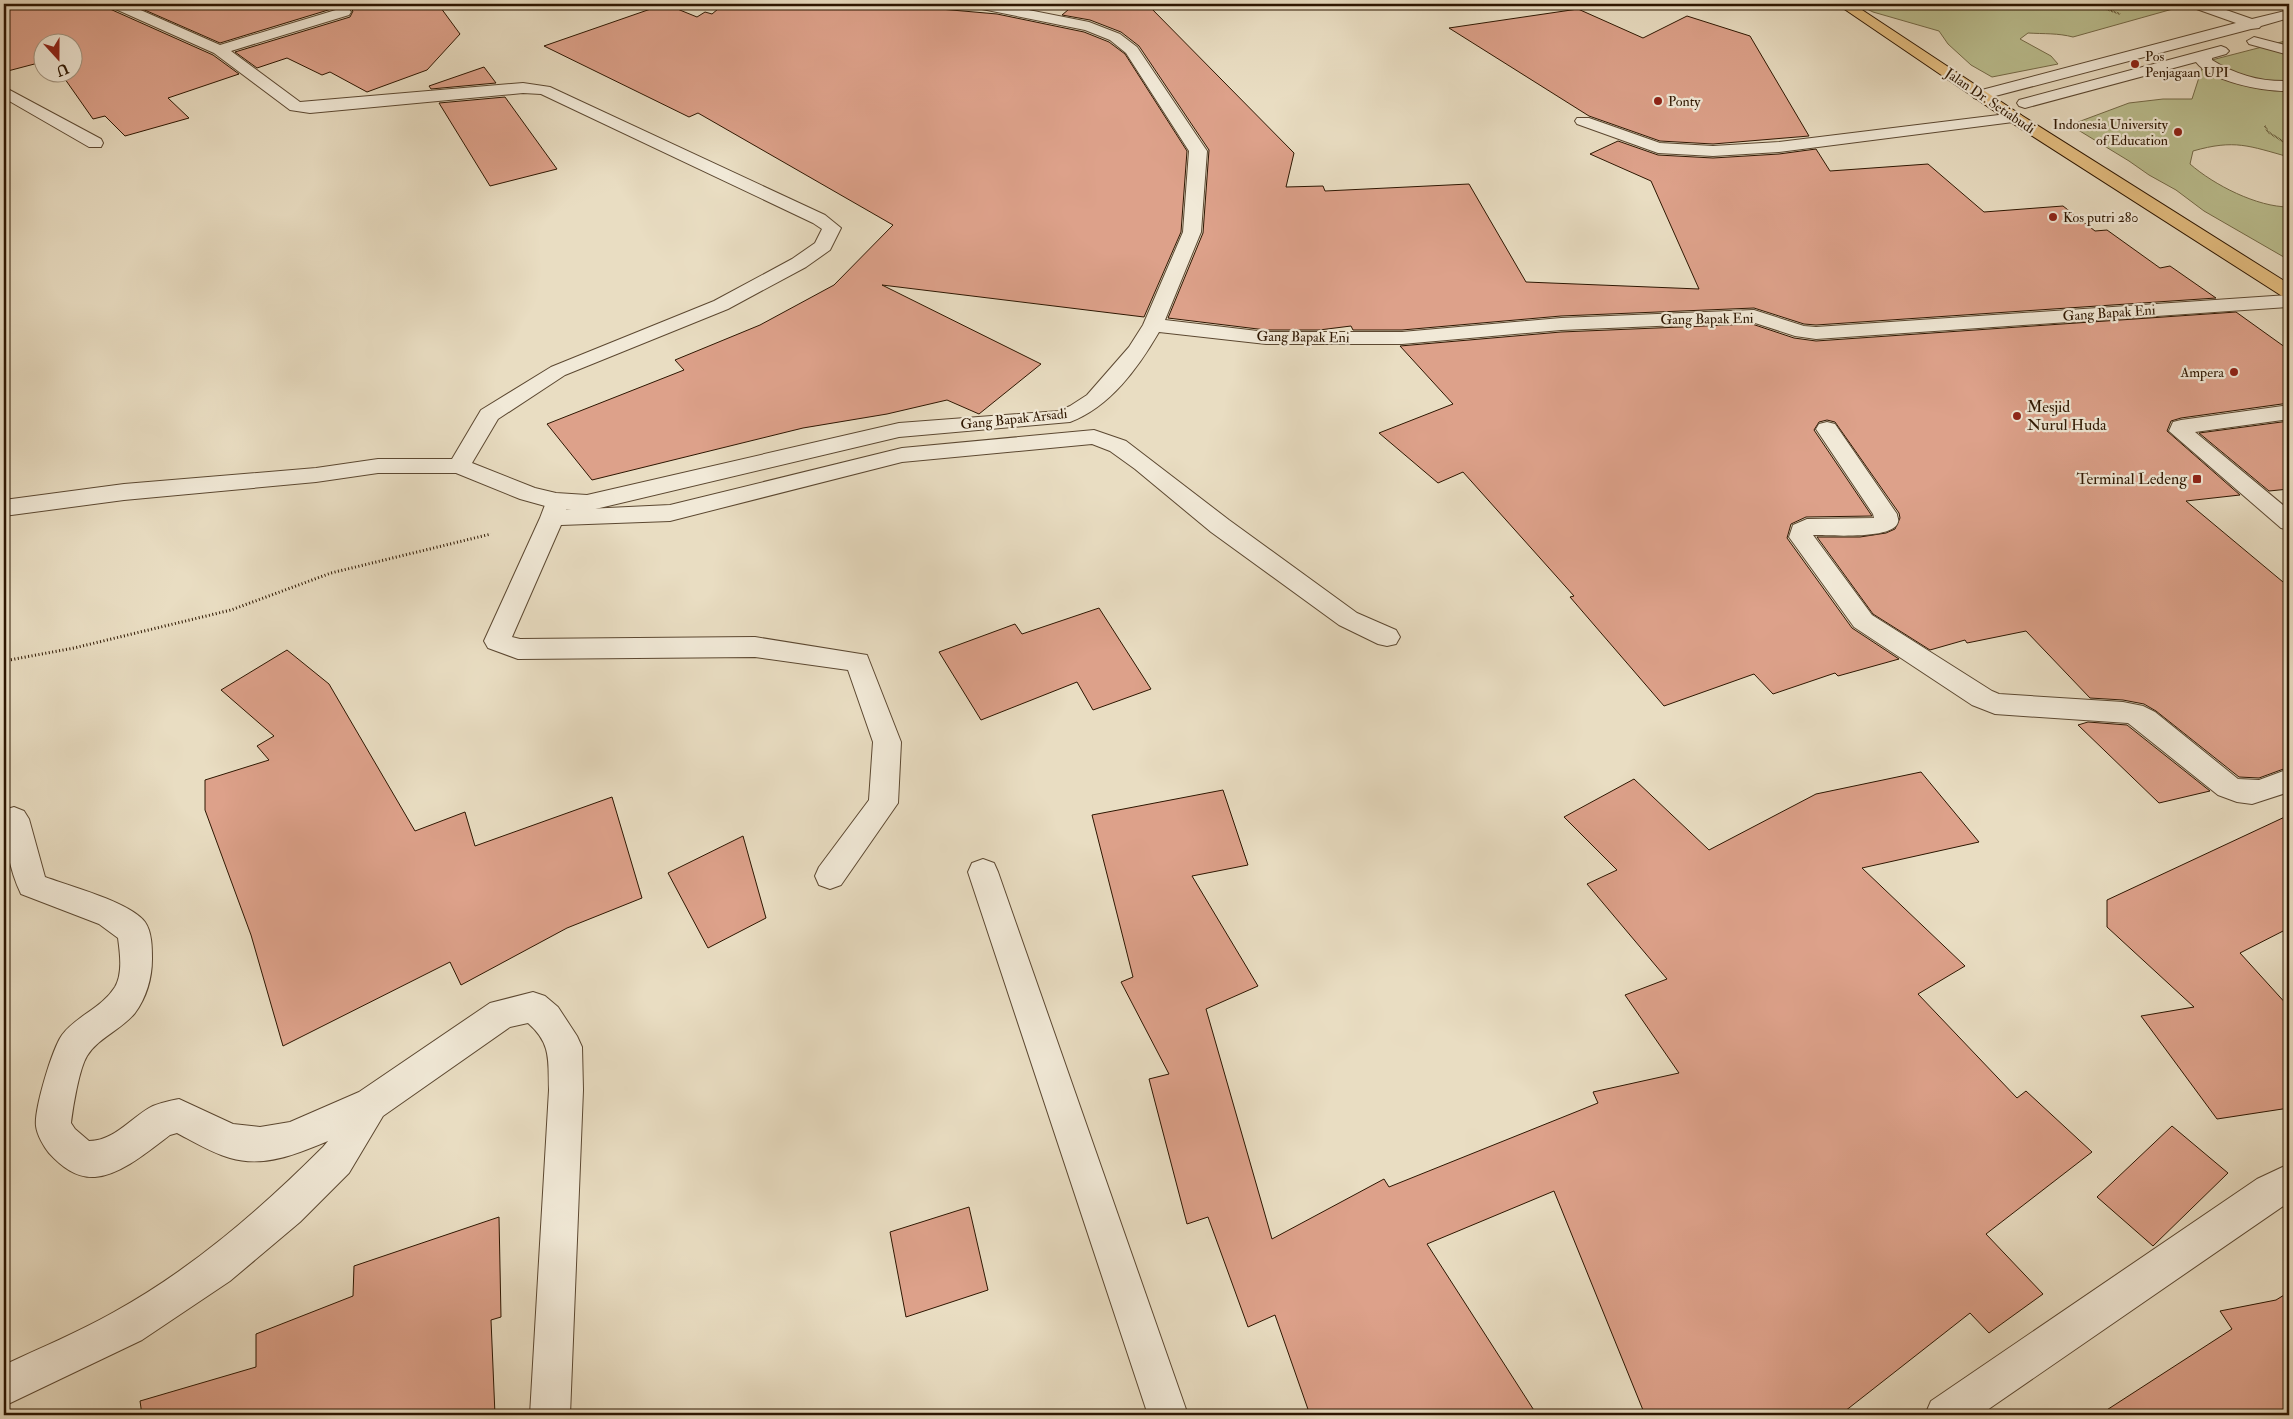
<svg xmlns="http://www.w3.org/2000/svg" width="2293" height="1419" font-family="'IM FELL Double Pica',serif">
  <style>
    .green { fill: #bbbf90; stroke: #746a48 }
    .building { fill: #dda18a; stroke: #2d1601 }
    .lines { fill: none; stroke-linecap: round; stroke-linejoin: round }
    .service-casing { stroke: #5c4831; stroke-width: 2 }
    .minor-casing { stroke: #5c4831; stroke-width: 2 }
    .primary-casing { stroke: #2d1601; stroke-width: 2 }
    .path-far1 { stroke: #2d1601; stroke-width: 2; stroke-dasharray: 0.5 1; stroke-linecap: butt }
    .path { stroke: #2d1601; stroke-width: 3; stroke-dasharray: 1 2.5; stroke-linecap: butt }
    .service { fill: #f1e9d7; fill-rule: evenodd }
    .minor { fill: #f1e9d7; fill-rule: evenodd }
    .primary { fill: #e4be81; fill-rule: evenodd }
    .poi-dot { fill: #8f2418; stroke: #f1e9d7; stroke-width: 2 }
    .labels { text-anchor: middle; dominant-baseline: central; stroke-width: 4.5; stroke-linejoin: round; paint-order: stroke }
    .far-poi-label { font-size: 14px; fill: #2d1601; stroke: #f1e9d7; text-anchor: start }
    .far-street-label { font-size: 14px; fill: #2d1601; stroke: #f1e9d7 }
    .poi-label { font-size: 16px; fill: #2d1601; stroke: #f1e9d7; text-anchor: start }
  </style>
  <rect width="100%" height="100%" fill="#e9ddc2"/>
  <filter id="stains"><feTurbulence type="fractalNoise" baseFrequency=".004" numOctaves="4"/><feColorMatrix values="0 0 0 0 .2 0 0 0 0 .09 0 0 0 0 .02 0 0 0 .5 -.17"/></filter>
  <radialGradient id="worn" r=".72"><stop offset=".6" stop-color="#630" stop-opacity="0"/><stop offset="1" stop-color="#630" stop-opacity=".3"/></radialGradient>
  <!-- green -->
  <path class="green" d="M1857 4H2183L2187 5 2073 37C2058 33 2044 34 2028 33L2020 39 2051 56 2058 64 1992 77 1971 65 1948 44 1939 31 1873 12Z
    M2289 40V157C2249 146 2235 139 2193 151L2190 164C2214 185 2257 207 2289 207V260L2204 211 2176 190 2149 175 2129 161 2070 125 2129 103 2163 99H2192L2204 62Z"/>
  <!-- building -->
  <path class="building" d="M4 4H107L110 9 213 55 239 74 168 98 189 118 125 136 105 116 93 119 60 72H72V42H42V62L4 72Z
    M131 4H438L460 34 427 70 367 92 330 72 322 75 287 58 257 68 235 52 350 17 353 11 349 7H338L220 43Z
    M665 4 697 17 705 12 712 14 724 4H765L797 7 801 4H883L997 14 1084 32 1109 42 1125 54 1187 151 1181 232 1144 317 882 285 1041 364 979 414 947 400 887 414 803 428 592 480 547 424 684 370 675 360 760 325 834 285 893 225 698 113 689 117 544 46Z
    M1075 4H1147L1294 153 1286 187 1323 186 1325 191 1469 184 1526 282 1699 289 1651 181 1590 154 1618 141 1658 155 1713 158 1779 154 1816 149 1830 171 1928 164 1984 212 2063 206 2095 231 2107 230 2160 268 2170 266 2216 298 1816 325 1804 324 1754 308 1561 316 1402 330H1353L1351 326 1319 330H1266L1168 318 1203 233 1209 150 1139 46 1121 32 1090 20 1062 15Z
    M1578 9 1643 38 1687 16 1750 36 1809 136 1713 144 1660 141 1589 116 1449 28Z
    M484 67 496 83 431 89 429 86Z
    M505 97 557 169 490 186 439 103Z
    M2236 312 2289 350V403L2181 418 2171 421 2167 431 2240 495 2186 501 2289 587V767L2259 778 2239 777 2156 711 2144 704 2123 700 2090 698 2026 631 1967 643 1965 640 1930 650 1873 614 1817 537H1860L1886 533 1895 529 1900 518 1899 513 1835 422 1827 420 1819 422 1814 430 1872 516 1806 517 1791 524 1787 538 1852 628 1899 659 1838 676 1835 673 1773 694 1754 674 1664 706 1570 597 1574 596 1463 472 1438 483 1379 433 1453 404 1400 346 1561 332 1752 324 1794 338 1816 341Z
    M2289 421V489L2269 491 2199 433Z
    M1099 608 1151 689 1093 710 1077 682 981 720 939 652 1015 624 1022 634Z
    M287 650 329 684 415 831 465 812 475 846 612 797 642 898 567 928 461 985 450 962 283 1046 251 935 205 810V780L269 760 257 746 274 736 221 690Z
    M2088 722 2127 725 2210 791 2159 803 2078 725Z
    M1921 772 1979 842 1862 868 1965 966 1918 994 2017 1098 2026 1091 2092 1152 1986 1234 2043 1294 1989 1333 1970 1313 1840 1415H1645L1554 1191 1427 1244 1537 1415H1310L1275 1315 1248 1327 1208 1217 1187 1224 1149 1079 1169 1074 1121 982 1133 977 1092 815 1223 790 1248 865 1192 876 1258 986 1206 1009 1272 1239 1384 1179 1389 1187 1598 1103 1593 1092 1679 1073 1625 995 1667 979 1587 884 1617 870 1564 817 1634 779 1709 850 1816 794Z
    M2289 815V928L2240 953 2289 1007V1108L2217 1119 2141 1016 2194 1007 2107 927V900Z
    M743 836 766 918 708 948 668 873Z
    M2172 1126 2228 1173 2153 1246 2097 1197Z
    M969 1207 988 1290 906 1317 890 1232Z
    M499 1217 501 1317 491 1320 495 1415H142L140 1401 256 1367V1334L353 1296 354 1266Z
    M2289 1292V1415H2099L2232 1329 2220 1311 2276 1300Z"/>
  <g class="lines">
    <!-- service casing -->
    <g class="service-casing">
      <path id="service" d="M2189 4H2209L2252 19 2289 10V18L2261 26 2259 28 2251 29 1980 100 1974 98 1972 95 1974 92 2236 23 2191 7Z
        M2254 37 2289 46V55L2249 44 2247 41Z
        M2221 46 2226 48 2229 51 2226 54 2212 58V60C2236 75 2261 82 2289 81V91C2266 92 2211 82 2196 62L2025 108 2019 106 2017 103 2019 100Z
        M2289 405V419L2195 432 2289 510V530L2281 528 2169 431 2173 422 2181 420Z
        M1094 430 1126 441 1229 520 1357 613 1396 630 1400 637 1396 644 1387 646 1378 644 1339 625 1211 532 1135 469 1110 451 1092 444 902 462 670 521 561 525 512 637 520 639 755 637 867 655 901 742 898 803 841 885 830 889 819 885 815 876 819 867 869 800 873 742 848 670 755 657 518 659 488 648 484 641 540 518 548 497 556 494 564 497 568 502 566 510 670 505 902 448Z"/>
    </g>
    <!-- minor casing -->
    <g class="minor-casing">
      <path id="minor" d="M109 4H127L220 45 339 9H349L351 12 349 15 231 51 300 102 523 83 550 87 825 215 841 228 830 250 806 267 728 309 565 375 498 419 472 463 535 488 556 493 587 495 899 423 1059 411 1070 406 1087 395 1129 347 1143 325 1183 232 1189 151 1126 53 1110 40 1085 30 977 8 972 7 970 4H998L1089 22 1120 34 1137 47 1207 151 1201 232 1165 320 1266 332H1402L1561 318 1754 310 1804 326 1816 327 2289 295V307L1816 339 1795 336 1752 322 1561 330 1402 344H1266L1159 332C1138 368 1110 407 1070 422L899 437 587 511 556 509 520 499 456 473H378L316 482 124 500 4 516V500L124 484 316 468 378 459H452L481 410 551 367 714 301 792 259 815 243 822 229 813 223 541 94 523 93 310 113 290 110 214 53 111 7Z
        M4 87 101 139 103 143 101 147H89L4 98Z
        M2015 113 2021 115 2023 118 2021 121 1779 152 1713 156 1658 153 1577 124 1575 121 1577 118H1589L1660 143 1713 146 1779 142Z
        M1827 422 1835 424 1897 514C1897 517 1899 519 1898 522 1894 540 1829 535 1813 535L1872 615 1992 691 1999 694 2123 702 2143 706 2155 712 2238 779 2259 780 2289 769V792L2252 804 2237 802 2218 795 2128 723 1995 714 1972 705 1854 627 1789 537 1793 525 1807 519 1874 518 1873 514 1816 429 1819 424Z
        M14 807 24 811 29 819 45 877C69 886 130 902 145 922 152 932 152 948 152 959 152 978 146 998 135 1013 121 1030 98 1038 87 1056 79 1069 73 1107 71 1123L75 1129 89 1141C113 1141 129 1120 149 1108 158 1103 169 1101 179 1099L233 1124 260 1127 290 1122 359 1092 490 1003 533 992 545 996 558 1007 577 1036 582 1047 583 1090 570 1415H530L549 1090C548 1061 552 1044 528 1023L510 1027 383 1116 349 1173 300 1222 230 1281 142 1340 4 1406V1365C40 1348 79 1332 114 1312 192 1269 260 1210 323 1147L328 1141C297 1154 264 1168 230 1158 212 1153 194 1142 177 1133L170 1135C150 1150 121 1175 95 1177 76 1178 62 1167 49 1153 44 1147 37 1135 36 1126 34 1110 52 1049 62 1035 76 1016 102 1008 115 987 123 973 120 953 118 938L99 924 21 894C9 869 4 839 4 810Z
        M983 859 994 863 998 872 1188 1415H1148L968 872 972 863Z
        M2289 1164V1202L1980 1415H1925L1931 1401 2257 1179Z"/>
    </g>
    <!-- primary casing -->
    <g class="primary-casing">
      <path id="primary" d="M1837 4H1853L2021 115 2289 284V298L2282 296 2009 121Z"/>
    </g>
    <!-- path-far1 -->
    <path class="path-far1" d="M2093 4 2120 14
      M2131 4 2143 8
      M2265 126 2268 132 2289 145"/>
    <!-- path -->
    <path class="path" d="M4 661 74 648 231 610 331 573 491 534"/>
    <!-- service -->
    <use href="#service" class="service"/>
    <!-- minor -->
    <use href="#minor" class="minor"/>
    <!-- primary -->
    <use href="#primary" class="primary"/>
  </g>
  <!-- markers -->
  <g class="poi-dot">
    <circle cx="2135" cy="64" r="5"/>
    <circle cx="1658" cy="101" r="5"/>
    <circle cx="2178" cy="132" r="5"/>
    <circle cx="2053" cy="217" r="5"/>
    <circle cx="2234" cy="372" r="5"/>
    <circle cx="2017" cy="416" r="5"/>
    <rect x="2192" y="474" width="10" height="10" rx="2.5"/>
  </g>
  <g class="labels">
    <!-- far-poi labels -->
    <g class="far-poi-label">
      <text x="2145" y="56">Pos<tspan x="2145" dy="16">Penjagaan UPI</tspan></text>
      <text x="1668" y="101">Ponty</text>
      <text x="2168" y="124" text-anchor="end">Indonesia University<tspan x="2168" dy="16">of Education</tspan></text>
      <text x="2063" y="217">Kos putri 280</text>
      <text x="2224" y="372" text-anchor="end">Ampera</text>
    </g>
    <!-- far-street labels -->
    <g class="far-street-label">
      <text transform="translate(1990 101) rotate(34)">Jalan Dr. Setiabudi</text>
      <text transform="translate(2109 313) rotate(-4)">Gang Bapak Eni</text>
      <text transform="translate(1707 319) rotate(-1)">Gang Bapak Eni</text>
      <text transform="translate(1303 337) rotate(1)">Gang Bapak Eni</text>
      <text transform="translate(1014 419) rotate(-6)">Gang Bapak Arsadi</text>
    </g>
    <!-- poi labels -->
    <g class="poi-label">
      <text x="2027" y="407">Mesjid<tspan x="2027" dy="18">Nurul Huda</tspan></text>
      <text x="2187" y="479" text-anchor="end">Terminal Ledeng</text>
    </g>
  </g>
  <!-- margin -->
  <rect width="2293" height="1419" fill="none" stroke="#e9ddc2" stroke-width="20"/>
  <rect x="5" y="5" width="2283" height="1409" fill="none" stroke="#2d1601" stroke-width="2.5"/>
  <rect x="10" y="10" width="2273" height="1399" fill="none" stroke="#2d1601"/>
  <!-- north arrow -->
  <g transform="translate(58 58) rotate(159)"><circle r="24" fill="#f1e9d7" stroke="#a39581"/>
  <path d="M0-4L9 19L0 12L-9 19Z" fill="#8f2418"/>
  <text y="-8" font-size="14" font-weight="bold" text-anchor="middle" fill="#2d1601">U</text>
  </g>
  <rect width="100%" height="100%" filter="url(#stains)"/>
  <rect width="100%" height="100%" fill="url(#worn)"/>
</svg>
